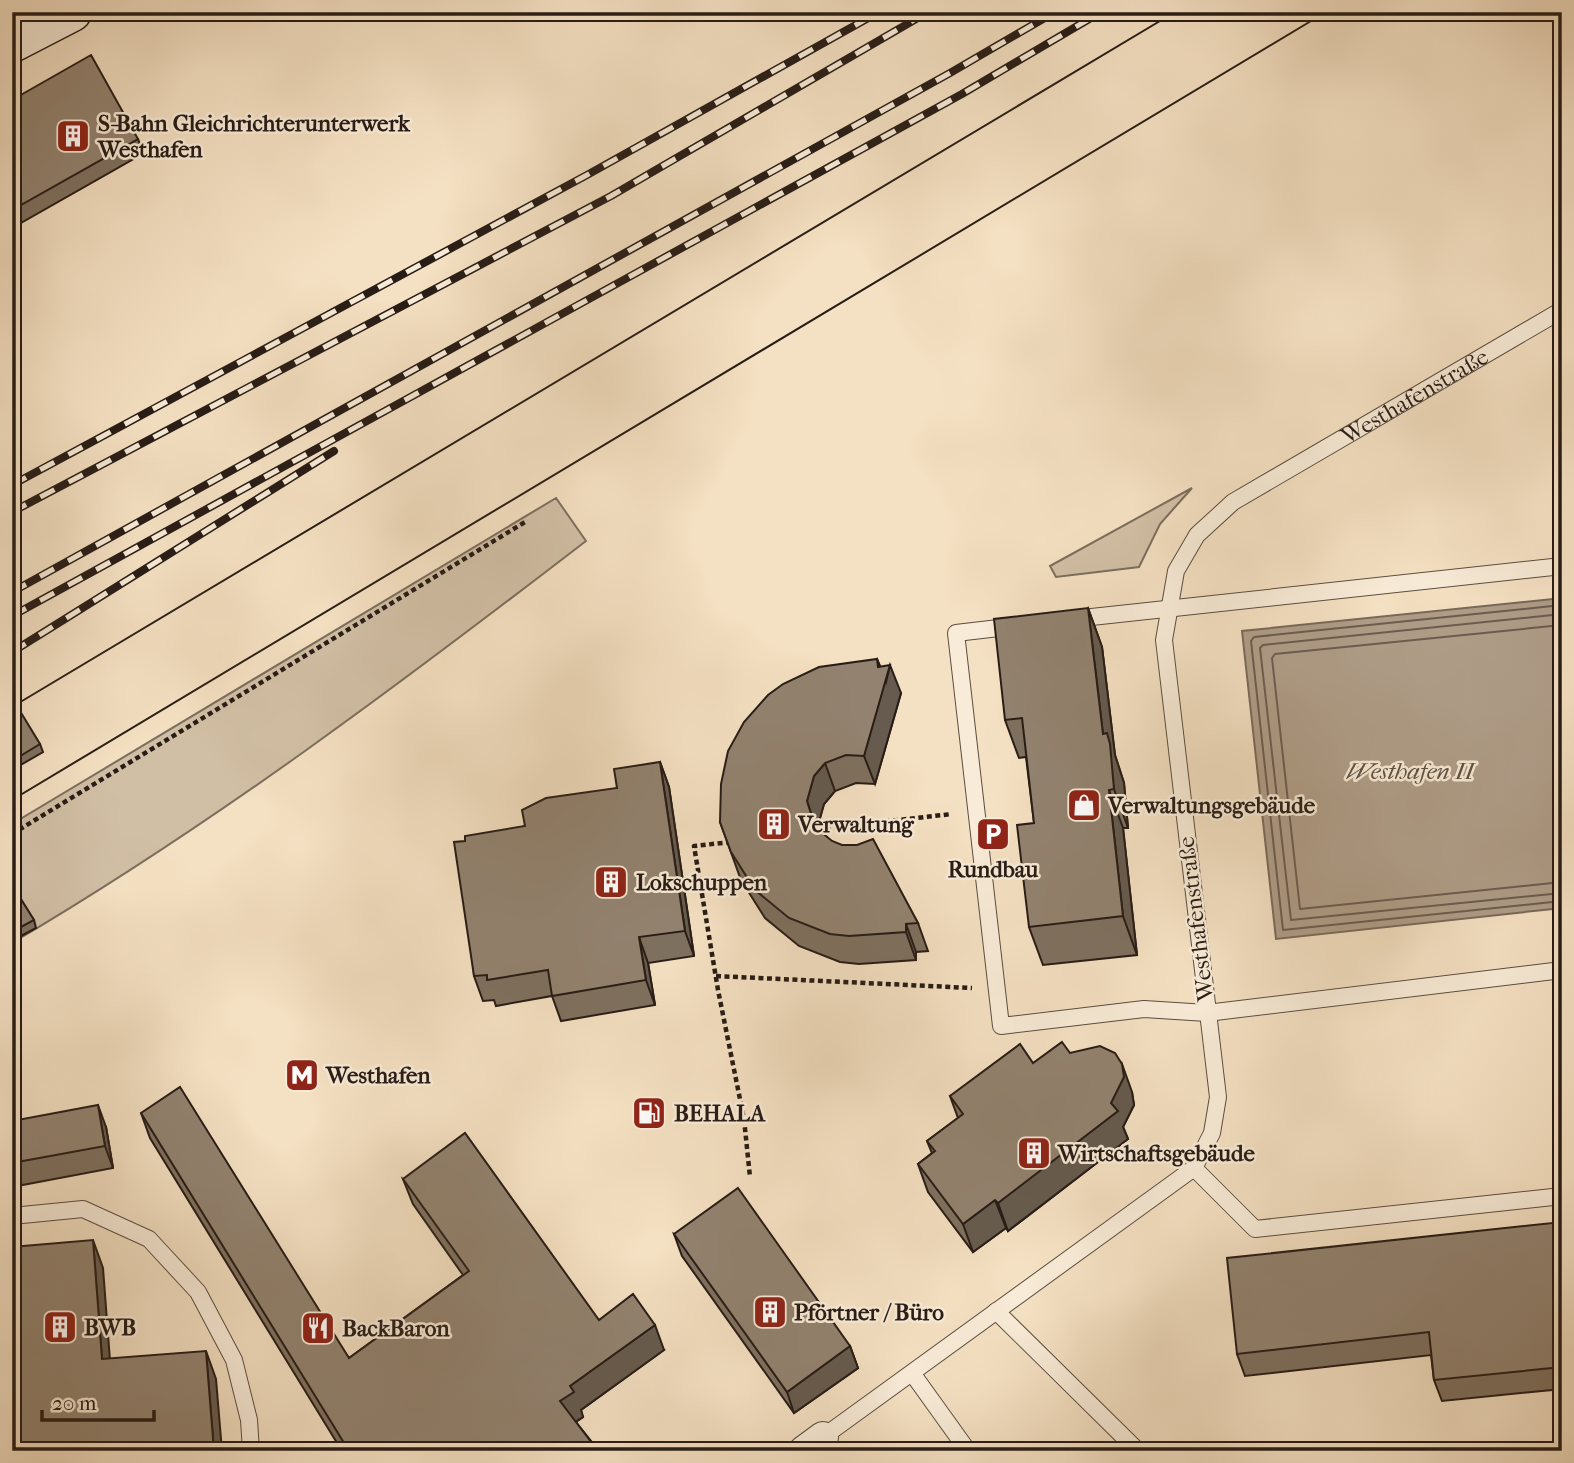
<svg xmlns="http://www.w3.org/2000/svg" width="1574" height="1463" font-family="'IM FELL French Canon',serif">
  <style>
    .green { fill: #d1bfa5; stroke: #7c6e5e; stroke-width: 2 }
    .water { fill: #af9d88; stroke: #79695a; stroke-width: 2 }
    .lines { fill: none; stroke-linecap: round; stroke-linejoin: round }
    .shore { stroke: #6c5c4f; stroke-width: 2 }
    .lane-casing { stroke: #5b4d41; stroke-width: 18 }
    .street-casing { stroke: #5b4d41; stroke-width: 32 }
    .secondary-casing { stroke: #281c16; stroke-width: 41 }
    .path { stroke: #281c16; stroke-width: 4.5; stroke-dasharray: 5 3.5; stroke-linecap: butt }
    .lane { stroke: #f8ebd7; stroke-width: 16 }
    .street { stroke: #f8ebd7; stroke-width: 30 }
    .secondary { stroke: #f8ebd7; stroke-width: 38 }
    .tram { stroke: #281c16; stroke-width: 2 }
    .rail-casing { stroke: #281c16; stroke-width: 8 }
    .rail { stroke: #f8ebd7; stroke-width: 5; stroke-dasharray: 16; stroke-linecap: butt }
    .wall { fill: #7e705f; stroke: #281c16; stroke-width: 2 }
    .shaded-wall { fill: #665b4e; stroke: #281c16; stroke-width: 2 }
    .building { fill: #92826f; stroke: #281c16; stroke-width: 2 }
    .labels { text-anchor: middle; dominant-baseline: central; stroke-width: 5; stroke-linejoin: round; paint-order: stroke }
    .poi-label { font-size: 23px; font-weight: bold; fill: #281c16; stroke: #f8ebd7; text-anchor: start }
    .street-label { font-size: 23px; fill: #281c16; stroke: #f8ebd7 }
    .water-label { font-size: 24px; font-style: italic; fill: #5e5044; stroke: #f8ebd7 }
  </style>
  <rect width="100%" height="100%" fill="#f4e0c2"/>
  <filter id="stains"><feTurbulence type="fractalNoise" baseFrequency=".00286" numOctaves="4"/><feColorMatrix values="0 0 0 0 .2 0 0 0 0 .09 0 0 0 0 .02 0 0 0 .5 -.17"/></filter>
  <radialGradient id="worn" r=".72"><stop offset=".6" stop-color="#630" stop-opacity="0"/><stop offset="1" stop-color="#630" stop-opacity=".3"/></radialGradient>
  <!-- green -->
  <path class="green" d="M1192 488 1160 524 1139 567 1056 577 1050 566Z
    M556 498 586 541C400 684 214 824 12 943V824Z"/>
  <!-- water -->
  <path class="water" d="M1562 598V908L1276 939 1242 631Z"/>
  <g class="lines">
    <!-- shore -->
    <path class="shore" d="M1562 605 1254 637 1251 641 1283 930 1562 901
      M1562 614 1263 645 1260 648 1291 920 1562 893
      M1562 625 1275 654 1272 658 1300 909 1562 882"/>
    <!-- lane casing -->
    <g class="lane-casing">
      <g id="lane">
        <path d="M1073 619 1562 566"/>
        <path d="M1016 626 956 633 1001 1026 1144 1009 1207 1013 1562 970"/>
        <path d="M1194 1168 1255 1229 1562 1196"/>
        <path d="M12 1216 83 1209 149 1239 198 1292 234 1360 249 1420 251 1451"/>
        <path d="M996 1311 1138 1451"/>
        <path d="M912 1373 968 1451"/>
        <path id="s1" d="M823 1437 1194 1168 1212 1133 1218 1097 1164 640 1176 571 1197 535 1233 502 1562 310"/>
      </g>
    </g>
    <!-- street casing -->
    <g class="street-casing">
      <path id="street" d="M804 1451 823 1437"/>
    </g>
    <!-- secondary casing -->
    <g class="secondary-casing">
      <path id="secondary" d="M12 43 72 12"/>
    </g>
    <!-- path -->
    <path class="path" d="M817 829 952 814
      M12 834 525 522
      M731 842 694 846 718 990 744 1119 750 1177
      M716 976 972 988"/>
    <!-- lane -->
    <use href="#lane" class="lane"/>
    <!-- street -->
    <use href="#street" class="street"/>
    <!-- secondary -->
    <use href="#secondary" class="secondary"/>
    <!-- tram -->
    <path class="tram" d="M12 707 1175 12
      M12 800 1326 12"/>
    <!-- rail casing -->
    <g class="rail-casing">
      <path id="rail" d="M12 485 587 175 879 12
        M12 512 611 196 928 12
        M12 592 950 73 1055 12
        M12 616 962 94 1101 12
        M12 652 334 451"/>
    </g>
    <!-- rail -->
    <use href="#rail" class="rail"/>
  </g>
  <!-- wall -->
  <path class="wall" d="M12 100 138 139 144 153 12 228Z
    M1088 608 1102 647 1115 755 1124 783 1128 828H1123L1137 955 1043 965 1029 927 1034 823 1026 757 1019 758 1005 720Z
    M877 659 880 666 901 693 875 784 856 783 835 791 824 804 817 828 918 923 928 951 916 952V960L859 964 840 962 799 946 765 918 741 880 720 822Z
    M12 716 40 744 43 752 12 770Z
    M660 762 669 787 694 956 648 963 655 1005 561 1021 552 996 496 1006 494 1000 483 1001 474 976 465 841 525 826 617 788Z
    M12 893 34 920 36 928 12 941Z
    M1070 1053 1132 1092 1134 1105 1123 1127 1128 1139 1008 1231 1006 1228 973 1252 928 1192 918 1164 932 1153 927 1141 958 1118 950 1096 1033 1063Z
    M141 1113 349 1358 463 1275 413 1204 403 1179 599 1320 664 1350 581 1410 583 1417 576 1422 599 1451H342L150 1138Z
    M12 1121 106 1127 113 1168 12 1187Z
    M1562 1222V1389L1442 1401 1434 1380 1431 1355 1245 1376 1237 1354Z
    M674 1234 850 1346 858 1368 794 1413 682 1256Z"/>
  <!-- shaded-wall -->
  <path class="shaded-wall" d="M1088 608 1102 647 1115 755 1124 783 1128 828 1114 789 1103 734Z
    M877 659 886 682 890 665 901 693 875 784 864 756 878 667Z
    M660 762 669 787 694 956 685 931Z
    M825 763 835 791 824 804 817 829 825 855 807 801 814 776Z
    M1109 790 1123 828 1137 955 1123 916Z
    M906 924 916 952V960L906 932Z
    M639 937 648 963 655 1005 646 980Z
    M1122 1064 1132 1092 1134 1105 1123 1127 1128 1139 1008 1231 998 1203 1111 1103Z
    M98 1105 106 1127 113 1168 105 1146Z
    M995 1200 1006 1228 973 1252 963 1224Z
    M93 1240 103 1268 112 1387 102 1359Z
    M655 1325 664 1350 581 1410 583 1417 569 1426 560 1401 570 1386Z
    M850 1346 858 1368 794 1413 787 1392Z
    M206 1351 216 1379 222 1451H214Z"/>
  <!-- building -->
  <path class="building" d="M91 55 138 139 12 210V100Z
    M1088 608 1103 734 1107 733 1110 744 1114 789 1109 790 1123 916 1029 927 1017 825 1034 823 1022 718 1005 720 994 619Z
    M877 659 878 667 890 665 864 756 846 755 825 763 814 776 807 801 815 827 832 841 842 845H857L873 839 918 923 906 924V932L849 936 830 934 789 918 755 890 731 852 720 822 721 784 728 751 744 722 768 695 783 684 819 667Z
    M20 711 40 744 12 761V716Z
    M660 762 685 931 639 937 646 980 552 996 548 970 487 980V975L474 976 454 842 465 841V836L525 826 522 810 546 798 617 788 614 769Z
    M16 891 34 920 12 932V893Z
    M1062 1042 1070 1053 1100 1046 1115 1053 1122 1064 1124 1077 1111 1103 1118 1111 998 1203 995 1200 963 1224 918 1164 935 1151 927 1141 963 1114 950 1096 1020 1044 1033 1063Z
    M180 1087 349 1358 469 1271 403 1179 465 1133 599 1320 633 1294 655 1325 570 1386 574 1392 560 1401 598 1451H349L141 1113Z
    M98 1105 105 1146 12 1163V1121Z
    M738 1188 850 1346 787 1392 674 1234Z
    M1562 1222V1367L1434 1380 1429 1332 1237 1354 1227 1258Z
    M93 1240 102 1359 206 1351 214 1451H12V1247Z"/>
  <!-- icons -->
  <defs>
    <g id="building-square" transform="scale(1.75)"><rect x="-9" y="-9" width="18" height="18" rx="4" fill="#8f2418" stroke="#f8ebd7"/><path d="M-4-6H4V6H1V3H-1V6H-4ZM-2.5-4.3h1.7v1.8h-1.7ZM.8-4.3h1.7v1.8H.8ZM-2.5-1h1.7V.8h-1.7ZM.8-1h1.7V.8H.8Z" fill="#fff"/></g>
    <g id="shop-square" transform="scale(1.75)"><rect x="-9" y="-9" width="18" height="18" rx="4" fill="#8f2418" stroke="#f8ebd7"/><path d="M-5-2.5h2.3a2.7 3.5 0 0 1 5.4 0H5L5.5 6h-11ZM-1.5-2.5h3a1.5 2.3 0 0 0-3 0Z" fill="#fff"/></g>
    <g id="parking-square" transform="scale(1.75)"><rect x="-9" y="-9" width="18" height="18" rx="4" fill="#8f2418" stroke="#f8ebd7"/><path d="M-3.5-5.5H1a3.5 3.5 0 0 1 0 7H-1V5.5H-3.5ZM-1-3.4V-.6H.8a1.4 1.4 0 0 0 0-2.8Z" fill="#fff"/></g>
    <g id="metro-square" transform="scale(1.75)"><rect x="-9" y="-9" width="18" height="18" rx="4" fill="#8f2418" stroke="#f8ebd7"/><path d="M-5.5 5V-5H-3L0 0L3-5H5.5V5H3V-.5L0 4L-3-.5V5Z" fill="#fff"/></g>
    <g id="fuel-square" transform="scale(1.75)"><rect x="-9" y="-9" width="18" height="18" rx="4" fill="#8f2418" stroke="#f8ebd7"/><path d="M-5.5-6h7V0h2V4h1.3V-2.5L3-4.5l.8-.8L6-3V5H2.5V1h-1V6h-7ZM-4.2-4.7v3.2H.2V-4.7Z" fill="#fff"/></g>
    <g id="restaurant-square" transform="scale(1.75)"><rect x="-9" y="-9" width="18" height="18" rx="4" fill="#8f2418" stroke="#f8ebd7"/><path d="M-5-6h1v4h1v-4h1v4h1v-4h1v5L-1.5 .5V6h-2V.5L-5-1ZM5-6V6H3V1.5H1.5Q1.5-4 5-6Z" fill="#fff"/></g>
  </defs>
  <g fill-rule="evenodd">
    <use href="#building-square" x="73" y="136"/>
    <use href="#shop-square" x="1084" y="805"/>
    <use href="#building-square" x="774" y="824"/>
    <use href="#parking-square" x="993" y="834"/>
    <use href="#building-square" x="611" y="882"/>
    <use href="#metro-square" x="302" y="1075"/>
    <use href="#fuel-square" x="649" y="1113"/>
    <use href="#building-square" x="1034" y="1153"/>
    <use href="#building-square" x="770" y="1312"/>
    <use href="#building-square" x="60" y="1327"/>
    <use href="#restaurant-square" x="318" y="1328"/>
  </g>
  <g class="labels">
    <!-- poi labels -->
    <g class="poi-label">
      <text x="98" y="123">S-Bahn Gleichrichterunterwerk<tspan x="98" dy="26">Westhafen</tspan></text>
      <text x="1108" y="805">Verwaltungsgebäude</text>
      <text x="798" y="824">Verwaltung</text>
      <text x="993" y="869" text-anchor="middle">Rundbau</text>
      <text x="636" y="882">Lokschuppen</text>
      <text x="326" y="1075">Westhafen</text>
      <text x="674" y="1113">BEHALA</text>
      <text x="1058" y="1153">Wirtschaftsgebäude</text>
      <text x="794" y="1312">Pförtner / Büro</text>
      <text x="84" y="1327">BWB</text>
      <text x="342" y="1328">BackBaron</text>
    </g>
    <!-- street labels -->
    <g class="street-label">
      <text stroke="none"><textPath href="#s1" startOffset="1365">Westhafenstraße</textPath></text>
      <text transform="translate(1196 919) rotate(-97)">Westhafenstraße</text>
    </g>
    <!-- water labels -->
    <g class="water-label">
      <text x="1410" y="771">Westhafen II</text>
    </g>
  </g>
  <!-- margin -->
  <rect width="1574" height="1463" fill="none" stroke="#f4e0c2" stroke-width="42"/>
  <rect x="14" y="14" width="1546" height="1435" fill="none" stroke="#281c16" stroke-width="3.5"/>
  <rect x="21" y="21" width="1532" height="1421" fill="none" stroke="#281c16" stroke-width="2"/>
  <!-- scale -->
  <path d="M42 1410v10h112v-10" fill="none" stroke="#281c16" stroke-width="3.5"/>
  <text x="52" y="1410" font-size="21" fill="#281c16" stroke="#f8ebd7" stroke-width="5" paint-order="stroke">20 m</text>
  <rect width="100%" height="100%" filter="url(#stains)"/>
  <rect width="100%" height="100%" fill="url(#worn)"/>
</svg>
